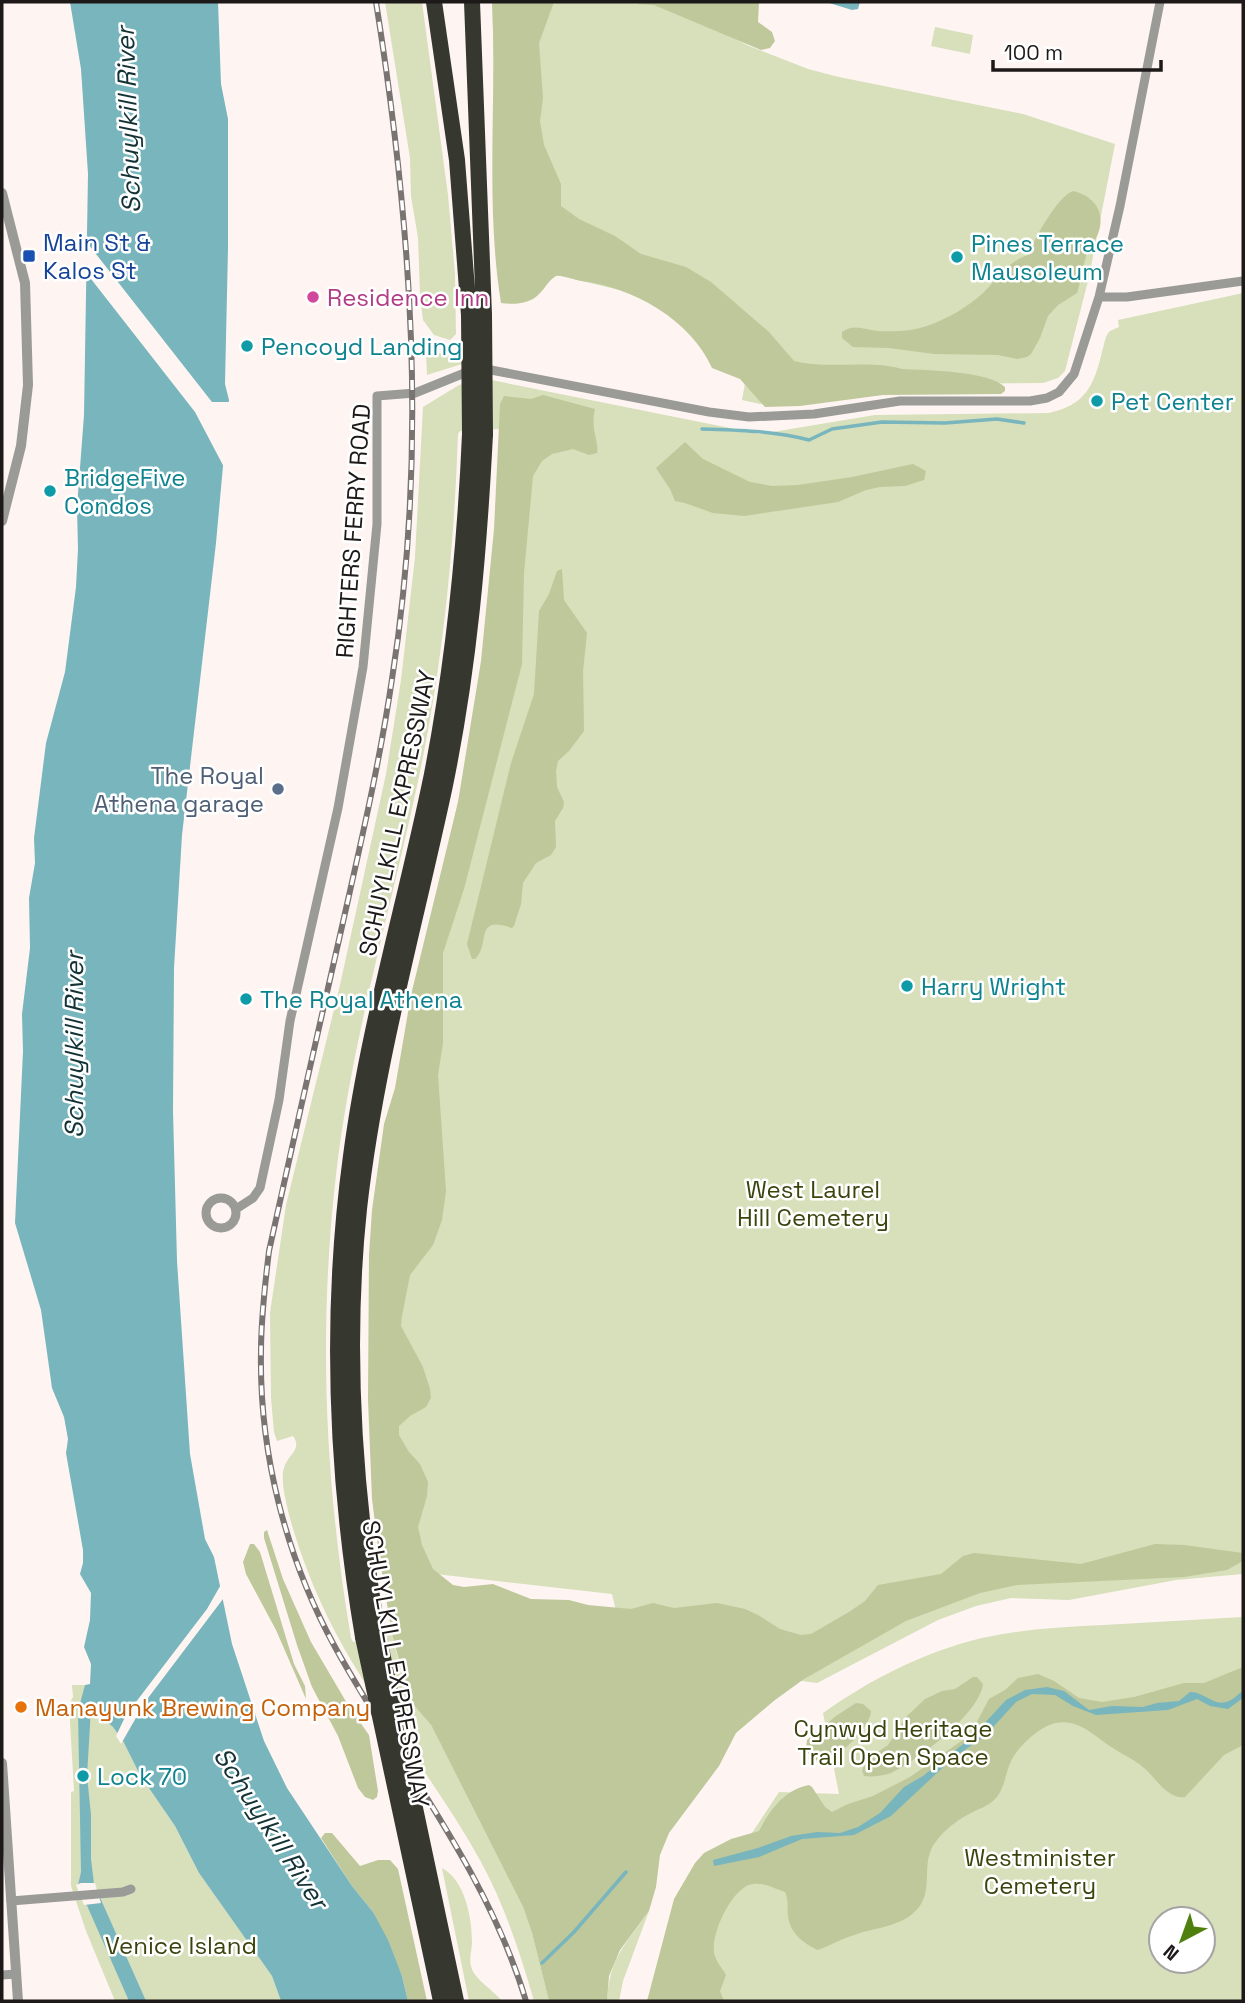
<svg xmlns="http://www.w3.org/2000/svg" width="1245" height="2003" font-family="'Space Grotesk',sans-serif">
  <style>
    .green { fill: #d7dfbb; fill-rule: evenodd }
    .forest { fill: #bfc89a }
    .water { fill: #78b5bd }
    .pier { fill: #fef5f2 }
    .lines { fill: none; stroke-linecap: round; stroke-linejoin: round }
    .stream { stroke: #78b5bd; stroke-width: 3.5 }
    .minor { stroke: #9a9b97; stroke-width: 9 }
    .tertiary { stroke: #9a9b97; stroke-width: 10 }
    .motorway { stroke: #36372f; stroke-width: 16 }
    .rail-casing { stroke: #797371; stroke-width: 6 }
    .rail { stroke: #fff; stroke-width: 3.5; stroke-dasharray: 10; stroke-linecap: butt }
    .motorway-bridge { stroke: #36372f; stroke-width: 16 }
    .transit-dot { fill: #1a4fb4; stroke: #fff; stroke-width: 2.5 }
    .culture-dot { fill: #0f9aa8; stroke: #fff; stroke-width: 2.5 }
    .hotel-dot { fill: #d1479c; stroke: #fff; stroke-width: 2.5 }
    .service-dot { fill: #5c6f8a; stroke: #fff; stroke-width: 2.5 }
    .food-dot { fill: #e8710a; stroke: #fff; stroke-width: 2.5 }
    .labels { text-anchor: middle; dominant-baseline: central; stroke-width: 5; stroke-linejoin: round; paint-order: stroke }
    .transit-label { font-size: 24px; fill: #164399; stroke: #fff; text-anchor: start }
    .culture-label { font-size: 24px; fill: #0d838f; stroke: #fff; text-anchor: start }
    .hotel-label { font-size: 24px; fill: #b23c85; stroke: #fff; text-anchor: start }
    .street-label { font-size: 24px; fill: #1d1918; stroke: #fff }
    .service-label { font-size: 24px; fill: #4e5e75; stroke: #fff; text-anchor: end }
    .park-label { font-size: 24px; fill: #3c440d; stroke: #fff }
    .food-label { font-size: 24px; fill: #c56008; stroke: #fff; text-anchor: start }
    .water-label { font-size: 26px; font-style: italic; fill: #133236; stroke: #fff }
  </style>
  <rect width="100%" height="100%" fill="#fef5f2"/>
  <!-- green -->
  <path class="green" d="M385 2H422L448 195 455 274 456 334 450 340 434 335 423 320 420 294 418 238 411 196 410 158Z
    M492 2H664L749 46 808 69 839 77 1023 114 1115 144 1089 277 1065 371 1058 378 1043 383 874 384 760 404 742 400 756 322 501 262Z
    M935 27 973 35 970 54 931 46Z
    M1243 293V1574L1176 1580 1069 1600 1011 1598 976 1606 938 1620 817 1683 627 1658 612 1594 392 1569 385 1496 442 879 480 696 501 503V418L500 429 460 431 458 434C454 553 442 671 417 786 389 916 351 1044 336 1175 318 1331 325 1484 351 1638L353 1642 392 1634C400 1669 407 1697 431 1725L523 1907 532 1933 549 2001H534C520 1953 505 1906 481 1862 433 1774 364 1697 322 1605 307 1573 287 1519 283 1484 283 1480 282 1472 284 1468 287 1455 303 1450 293 1436L277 1441 274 1432 271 1398 270 1313 286 1205 340 985 386 774 401 680 415 557 423 407 459 385 486 379 760 434 875 415 1049 413C1085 405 1094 386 1102 352 1104 346 1105 336 1109 332 1111 330 1117 328 1119 327L1118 320Z
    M430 352 459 357 463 358 462 364 427 375 426 354Z
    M1243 1617V2001H655L690 1927 779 1792 839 1794 823 1713C871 1679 924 1652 982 1638 1022 1629 1063 1627 1104 1625 1150 1622 1197 1620 1243 1617ZM1161 1919H1203V1961H1161Z
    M72 1685H85L87 1703 113 1727 123 1741 140 1775 175 1826 199 1873 272 1976 281 2001H115L86 1931 71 1886V1792L74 1791 69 1704 73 1697Z
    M442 1868C465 1880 472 1918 472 1942 472 1951 468 1960 472 1969 475 1979 494 1991 502 2001H469Z
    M649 1911 623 1981 619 2001H607C610 1956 624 1947 649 1911Z"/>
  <!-- forest -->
  <path class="forest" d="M492 2H554L539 43 543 98 540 121 544 145 561 184V206L579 219 615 236 641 254 686 267 711 282 769 332 794 361C829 370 868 359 902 369 925 370 989 371 1005 387V391L1001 394 883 395 800 406 765 407 740 379 712 368C691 320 632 287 582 281 573 280 565 275 556 276 549 280 546 287 540 293 531 304 514 305 501 303 485 204 497 102 492 2Z
    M634 2H759L758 22 772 32 775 41 770 48 761 50 654 5 639 4Z
    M1073 191C1095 196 1107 214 1097 236 1095 241 1090 245 1088 250 1083 263 1082 279 1077 293L1058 305 1048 316 1040 338 1031 354 1027 357 1017 359 998 355 934 354 889 348 853 347 842 338V332C854 323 865 330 878 331 894 332 912 331 927 326 947 319 968 307 983 293 998 278 1007 262 1028 255 1035 238 1057 197 1073 191Z
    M543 395 595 409C590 430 599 439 597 453L589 455 573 449 552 454 542 461 533 476 524 573 522 664 464 889 443 953V1043L438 1075 446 1191 442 1220 433 1245 410 1275 402 1316 401 1326 423 1367 430 1389 431 1398 426 1407 410 1416 399 1426V1435L409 1452 420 1464 428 1482 427 1496 418 1527 422 1545 433 1569 453 1585 464 1587 493 1584 531 1599 569 1600 588 1605 631 1609 653 1603 674 1608 717 1603 745 1609 758 1615 780 1629 801 1635 811 1634 849 1612 865 1601 878 1585 941 1574 963 1556 974 1553 1081 1564 1155 1544 1184 1545 1243 1553V1561L1227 1570 1184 1577 1017 1585 980 1593 906 1621 804 1679 775 1700 736 1733 719 1766 669 1833 660 1855 656 1887 649 1911 620 1950 609 1976 607 2001H549L532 1933 523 1907 431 1725 414 1705 405 1683 392 1634 379 1555 372 1499 368 1400 369 1255 372 1210 384 1124 395 1088 411 995 458 802 481 661 494 529 500 404 504 396 531 399Z
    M685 442 703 459 750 482 772 486 798 485 852 477 913 464 926 471 924 480 905 486 880 487 866 490 838 502 744 516 713 513 685 503 675 501 670 489 656 468Z
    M562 569 564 600 587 633 583 671 584 731 569 751 558 761 556 771 557 787 564 802 563 808 555 821 556 847 551 855 536 863 523 883 521 904 514 926 512 928C473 914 491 945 475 959H472L467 944 511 763 534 694 539 611 549 594 557 571Z
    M267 1530 283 1579 311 1642 348 1705 369 1735 378 1791 377 1797 373 1800 365 1797 358 1788 338 1736 312 1687 297 1645 264 1538V1532Z
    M250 1544H254L260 1552 294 1664 305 1686 306 1699 276 1630 246 1574 243 1562Z
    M1243 1667V1745L1224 1755 1185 1797C1168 1800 1156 1778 1144 1768 1134 1759 1123 1755 1113 1748 1095 1737 1079 1718 1056 1723 1040 1726 1020 1745 1012 1759 1005 1772 1006 1786 996 1798 989 1806 978 1809 969 1814 955 1821 937 1836 931 1850 923 1868 932 1890 919 1907 905 1926 878 1927 857 1934 843 1938 831 1945 818 1950 803 1943 790 1933 788 1916 787 1907 789 1900 785 1892 775 1889 764 1882 753 1884 732 1886 708 1938 715 1956 717 1963 723 1969 726 1975L720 1991 724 2001H647L674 1899 695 1863 704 1853 731 1839 759 1831C770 1810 784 1790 809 1785L812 1787 825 1807 832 1812 848 1804 873 1796 910 1777 970 1735 989 1699 1005 1690 1018 1678 1038 1674 1054 1681 1079 1698 1102 1702 1134 1697 1184 1683H1204Z
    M973 1677H977L983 1684C980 1713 917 1761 891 1773 882 1776 873 1777 864 1776L862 1770 869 1758 888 1745 907 1716 925 1699 942 1691 955 1689Z
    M856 1703 863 1704 871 1711C871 1727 835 1763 819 1761 813 1760 810 1755 806 1750L807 1740 836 1716Z
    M325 1833H332L360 1866 378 1860H390L398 1869 427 2001H408L402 1976 373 1912 352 1886 321 1838Z"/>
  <!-- water -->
  <path class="water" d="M70 2H218L221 84 228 119V248L225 384 229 400 216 543 182 835 174 968 173 1111 177 1261 190 1454 205 1539 214 1557 232 1644 264 1741 287 1788 352 1886 373 1912 388 1940 402 1976 408 2001H281L272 1976 199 1873 175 1826 140 1775 123 1741 113 1727 91 1708 87 1776 91 1815V1859L94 1884 146 2001H129L78 1885 81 1872 78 1711 85 1685 90 1684 91 1664 84 1647 90 1620 91 1593 80 1574 83 1563V1550L66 1453 68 1439 64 1417 52 1388 41 1310 15 1223 23 1051 22 1014 30 948 29 898 35 863 34 838 46 743 65 672 76 587 78 549 77 507 84 415 88 174 81 69Z
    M826 2H860L858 9 852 10Z
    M1047 1687 1064 1691 1089 1710 1112 1706 1143 1707 1157 1703 1179 1701 1190 1692C1204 1691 1214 1708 1229 1701 1234 1699 1238 1694 1243 1691V1698L1228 1709 1210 1706 1197 1699 1168 1710 1096 1715 1073 1706 1055 1695 1032 1694 1016 1702 985 1736 953 1758 891 1816 854 1835 802 1839 759 1857 714 1866 713 1860 758 1848 791 1836 817 1832 840 1833 858 1827 880 1813 904 1787 923 1776 972 1737 1006 1700 1025 1690Z"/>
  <!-- pier -->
  <path class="pier" d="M85 240 212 402H232L225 469 195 412 84 270Z
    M223 1581 225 1596 223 1599 145 1702 121 1744 116 1736 126 1715 207 1609Z
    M81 1883H95L101 1903 84 1905 76 1885Z"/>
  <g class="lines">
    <!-- stream -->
    <path class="stream" d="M702 429C738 430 774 431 809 440L832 429 882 422 945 423 997 419 1024 423
      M542 1963 574 1932 626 1872"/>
    <!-- minor -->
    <path class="minor" d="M1099 297H1127L1243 281
      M206 1213a15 15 0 1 1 30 0a15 15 0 1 1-30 0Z
      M236 1209 253 1198 260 1188 279 1100 290 1021 338 808 363 667 377 524V396L415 393 467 372 491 370 709 412 749 417 814 414 900 401H1030L1047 398 1059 392 1074 374 1099 297 1120 206 1160 2
      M11 1901 123 1892 131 1889
      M2 1975 16 1974"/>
    <!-- tertiary -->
    <path class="tertiary" d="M2 193 25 283 28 385 21 446 2 521
      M2 1763 18 2001"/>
    <!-- motorway -->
    <path class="motorway" d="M434 2 457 160 469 315
      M472 2 484 315
      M378 1634C354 1493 344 1351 359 1209 375 1065 415 926 445 785 469 669 479 552 485 434
      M363 1637C336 1477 329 1317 351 1156 368 1027 406 901 432 774 454 661 465 549 470 434"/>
    <!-- rail casing -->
    <g class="rail-casing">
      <path id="rail" d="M376 2C412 228 428 451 392 679 380 761 361 842 343 922 318 1032 293 1141 269 1251 265 1284 261 1318 261 1351 259 1453 286 1558 335 1647 400 1765 487 1871 526 2001"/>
    </g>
    <!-- rail -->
    <use href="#rail" class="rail"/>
    <!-- motorway-bridge -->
    <path class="motorway-bridge" d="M469 315 470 434
      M484 315 485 434
      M378 1634 456 2001
      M363 1637 441 2001"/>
  </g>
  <!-- markers -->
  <rect class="transit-dot" x="22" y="249" width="14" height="14" rx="3.5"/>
  <g class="culture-dot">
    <circle cx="957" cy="257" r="7"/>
    <circle cx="247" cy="346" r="7"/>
    <circle cx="1097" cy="401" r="7"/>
    <circle cx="50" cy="491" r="7"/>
    <circle cx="907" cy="986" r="7"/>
    <circle cx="246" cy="999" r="7"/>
    <circle cx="83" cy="1776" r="7"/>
  </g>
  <circle class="hotel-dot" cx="313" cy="297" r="7"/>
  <circle class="service-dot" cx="278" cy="789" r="7"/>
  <circle class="food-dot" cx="21" cy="1707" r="7"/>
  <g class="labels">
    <!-- transit labels -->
    <g class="transit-label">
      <text x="43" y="242">Main St &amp;<tspan x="43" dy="28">Kalos St</tspan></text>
    </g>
    <!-- culture labels -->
    <g class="culture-label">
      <text x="971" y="243">Pines Terrace<tspan x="971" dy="28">Mausoleum</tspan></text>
      <text x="261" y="346">Pencoyd Landing</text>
      <text x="1111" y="401">Pet Center</text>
      <text x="64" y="477">BridgeFive<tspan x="64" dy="28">Condos</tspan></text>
      <text x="921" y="986">Harry Wright</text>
      <text x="260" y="999">The Royal Athena</text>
      <text x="97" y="1776">Lock 70</text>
    </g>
    <!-- hotel labels -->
    <g class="hotel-label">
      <text x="327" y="297">Residence Inn</text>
    </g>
    <!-- street labels -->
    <g class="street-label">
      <text transform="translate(353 531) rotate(-86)">RIGHTERS FERRY ROAD</text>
      <text transform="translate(397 813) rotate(-78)">SCHUYLKILL EXPRESSWAY</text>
      <text transform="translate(396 1664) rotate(80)">SCHUYLKILL EXPRESSWAY</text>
    </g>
    <!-- service labels -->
    <g class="service-label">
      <text x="264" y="775">The Royal<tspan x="264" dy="28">Athena garage</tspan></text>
    </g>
    <!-- park labels -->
    <g class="park-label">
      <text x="813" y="1189">West Laurel<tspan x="813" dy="28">Hill Cemetery</tspan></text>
      <text x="893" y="1728">Cynwyd Heritage<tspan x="893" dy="28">Trail Open Space</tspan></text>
      <text x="1040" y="1857">Westminister<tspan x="1040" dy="28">Cemetery</tspan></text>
      <text x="181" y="1945">Venice Island</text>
    </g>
    <!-- food labels -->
    <g class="food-label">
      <text x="35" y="1707">Manayunk Brewing Company</text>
    </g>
    <!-- water labels -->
    <g class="water-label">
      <text transform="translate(128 120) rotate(-92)">Schuylkill River</text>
      <text transform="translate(74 1045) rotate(-90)">Schuylkill River</text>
      <text transform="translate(271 1828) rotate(57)">Schuylkill River</text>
    </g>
  </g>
  <!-- border -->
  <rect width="1245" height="2003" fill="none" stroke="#1d1918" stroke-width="7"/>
  <!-- north arrow -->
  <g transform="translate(1182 1940) rotate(221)"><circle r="33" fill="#ffffff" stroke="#a5a3a3" stroke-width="2"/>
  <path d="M0-5L12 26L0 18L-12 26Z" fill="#4f7f0c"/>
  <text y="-10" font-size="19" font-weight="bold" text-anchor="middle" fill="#1d1918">N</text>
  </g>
  <!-- scale -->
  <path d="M993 60v10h168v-10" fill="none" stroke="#1d1918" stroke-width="3.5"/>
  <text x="1004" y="60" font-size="21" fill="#1d1918" stroke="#ffffff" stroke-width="5" paint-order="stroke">100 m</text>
</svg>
